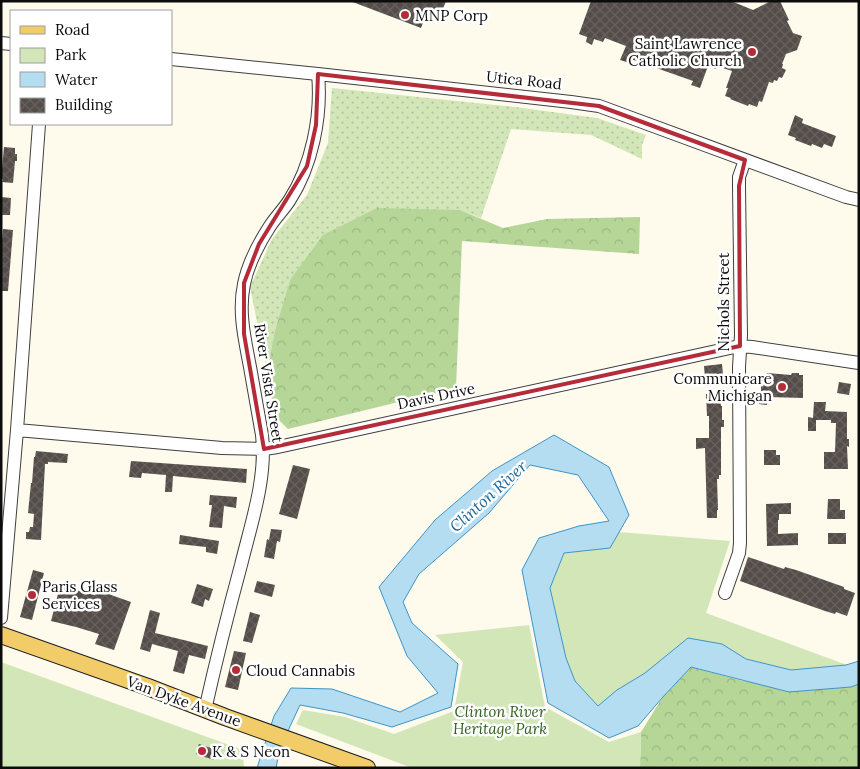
<svg xmlns="http://www.w3.org/2000/svg" width="860" height="769" font-family="Lora,serif">
  <style>
    .grass { fill: url(#grass-dots) }
    .forest { fill: url(#forest-crowns) }
    .park { fill: #d2e6b8 }
    .water { fill: #b4ddf2; stroke: #3f94c6 }
    .building { fill: url(#building-cross-hatch) }
    .lines { fill: none; stroke-linecap: round; stroke-linejoin: round }
    .minor-casing { stroke: #3f3f3f; stroke-width: 14 }
    .major-casing { stroke: #1d1d1d; stroke-width: 18 }
    .minor { stroke: #fff; stroke-width: 12 }
    .major { stroke: #f1cc69; stroke-width: 16 }
    .marked { fill: none; stroke: #b42c37; stroke-width: 4; stroke-linejoin: round }
    .poi-dot { fill: #b42c37; stroke: #fff; stroke-width: 2 }
    .labels { text-anchor: middle; dominant-baseline: central; stroke-width: 5; stroke-linejoin: round; paint-order: stroke }
    .poi-label { font-size: 15px; fill: #0c0c0c; stroke: #fff; text-anchor: start }
    .street-label { font-size: 15px; fill: #0c0c0c; stroke: #fff }
    .park-label { font-size: 15px; font-style: italic; fill: #306020; stroke: #fff }
    .water-label { font-size: 16px; font-style: italic; fill: #1d6597; stroke: #fff }
  </style>
  <defs>
    <pattern id="grass-dots" width="8" height="8" patternUnits="userSpaceOnUse" patternTransform="scale(1.25)"><rect width="8" height="8" fill="#d2e6b8"/><path d="M2 2h.1M6 6h.1" fill="none" stroke="#b3c49d" stroke-width="1.8" stroke-linecap="round"/></pattern>
    <pattern id="forest-crowns" width="20" height="18" patternUnits="userSpaceOnUse" patternTransform="scale(1.25)"><rect width="20" height="18" fill="#b6d698"/><path d="M2 6a3 3 0 1 1 6 0M12 15a3 3 0 1 1 6 0" fill="none" stroke="#9bb682"/></pattern>
    <pattern id="building-cross-hatch" width="8" height="8" patternUnits="userSpaceOnUse" patternTransform="scale(1.25)"><rect width="8" height="8" fill="#544d49"/><path d="M0 0l8 8M0 8l8-8" fill="none" stroke="#68625f"/></pattern>
  </defs>
  <rect width="100%" height="100%" fill="#fefaec"/>
  <!-- grass -->
  <path class="grass" d="M332 88 515 107 597 118 646 135 642 145V159L591 135 511 129 481 218 460 210 290 280 275 330 267 372 250 287 272 239 307 195 328 143Z"/>
  <!-- forest -->
  <path class="forest" d="M377 208 460 210 503 228 547 219 640 217 639 254 462 241 456 388 288 429 275 416 267 372 275 330 290 280 323 235Z
    M691 667 743 681 851 687 859 684V768H640L641 732 662 698Z"/>
  <!-- park -->
  <path class="park" d="M619 532 730 541 706 613 847 665 791 670 746 659 722 644 645 673 617 690 598 706 575 681 566 658 550 588 563 553 610 548Z
    M529 625 545 707 609 742 641 732 640 768H412L296 724 303 710 345 717 394 734 454 711 463 662 435 635Z
    M1 662 243 750 244 768H1Z"/>
  <!-- water -->
  <path class="water" d="M554 435 609 467 629 515 610 548 564 553 550 588 566 658 575 681 598 706 617 690 645 673 688 638 722 644 746 659 791 670 846 665 859 661V684L851 687 789 692 691 667 662 698 638 726 609 738 548 703 522 570 539 538 579 526 609 521 578 475 530 465 489 513 419 574 403 602 412 623 458 664 451 707 392 727 343 713 300 705 280 748 276 768H257L274 716 291 688 332 689 400 712 438 693 407 656 379 587 435 520 492 471Z"/>
  <!-- building -->
  <path class="building" d="M350 1H446L440 17 427 12 421 28Z
    M591 1H731L753 10 771 1H780L789 20 787 21 793 33 802 36 797 50 786 54 782 64H783L782 68 786 70 782 78 779 77 777 81 774 80 773 83 769 82 762 102 759 101 757 107 749 104 748 106 730 99 731 98 725 96 728 88H726L732 71 717 66 716 69 708 66 700 88 691 85 693 81 631 59 630 63 620 60 626 46 605 38 603 42 594 39 592 45 586 42 587 37 579 34Z
    M795 115 803 119 802 123 836 136 832 147 824 144 822 148 812 144 811 146 795 140 796 138 788 135Z
    M4 147 15 148V154H17V161H15L13 183 2 182 3 179H1V168H2Z
    M1 197 11 198 10 215H1Z
    M3 229 13 230 8 291H1V250Z
    M722 364 723 375 705 377 704 366Z
    M767 373 791 375 792 373H799V375H803V398L768 397 767 405 759 404V392H761V381H767Z
    M839 382 851 384 849 395 837 393Z
    M706 394H717V399H720L721 406H722V420H724V427H721V475H719V479H717L718 510H717V518H707L705 448 696 449V438H709V416H707Z
    M814 402H826L825 411 847 412V439H849V447L847 446 848 469H824V452H835L836 423H831V420H816V431H808V417L813 418Z
    M764 450H776V455H780V465H764Z
    M36 451 68 454 67 463 48 462V464H45L41 540 26 539V532H29L30 527H33L34 514 28 513 31 483H32L34 457H35Z
    M131 461 247 469 246 483 173 476 172 492H165L166 475 142 473 141 478 129 477Z
    M293 465 310 469 297 519 279 514Z
    M210 495 237 497 236 508 224 506 222 528 209 527 212 505H209Z
    M828 499H840V510H845V519H827Z
    M791 503V514H779V520H778V534L798 533V545L767 546 766 504Z
    M271 529 282 530 280 542 277 541 274 559 264 557 267 539 269 540Z
    M828 533H846V544H828Z
    M180 535 219 541 217 554 206 552V547L179 544Z
    M748 557 784 569 785 567 796 570 844 587V589L855 593 847 616 836 612 835 614 825 611 740 581Z
    M33 570 44 573 32 620 20 617Z
    M257 581 275 585 272 597 254 592Z
    M197 584 213 589 209 601 205 599 203 607 191 603Z
    M60 586 95 595 97 590 131 602 114 650 95 644 99 634 76 627 51 621Z
    M150 610 160 613 155 633 208 646 205 659 189 655 184 674 173 671 178 651 152 644 150 652 140 649Z
    M250 612 260 615 252 643 243 641Z
    M234 651 246 653 238 690 225 687Z
    M199 744 217 750 214 760 196 754Z"/>
  <g class="lines">
    <!-- minor casing -->
    <g class="minor-casing">
      <path id="minor" d="M1 43 11 44
        M171 59 318 74 571 102 599 106 846 197 859 200
        M17 430 222 448 264 449 278 447 730 348 740 346 752 347 859 363
        M725 593 739 553 740 543 739 367 741 335 739 186V177L745 160
        M1 618 17 430 39 124
        M205 710C216 661 228 613 241 565 251 524 267 478 262 435 258 412 254 390 250 367 245 340 238 312 244 284 248 264 259 243 270 226 276 217 283 210 289 201 312 166 322 116 318 74"/>
    </g>
    <!-- major casing -->
    <g class="major-casing">
      <path id="major" d="M1 635 148 687 225 717 367 768"/>
    </g>
    <!-- minor -->
    <use href="#minor" class="minor"/>
    <!-- major -->
    <use href="#major" class="major"/>
  </g>
  <!-- marked area -->
  <path class="marked" d="M318 74 599 106 745 160 739 186 740 346 264 449 244 334V283L259 244 307 166 316 125Z"/>
  <!-- markers -->
  <g class="poi-dot">
    <circle cx="405" cy="15" r="5"/>
    <circle cx="752" cy="52" r="5"/>
    <circle cx="782" cy="387" r="5"/>
    <circle cx="32" cy="595" r="5"/>
    <circle cx="236" cy="670" r="5"/>
    <circle cx="202" cy="751" r="5"/>
  </g>
  <g class="labels">
    <!-- poi labels -->
    <g class="poi-label">
      <text x="415" y="15">MNP Corp</text>
      <text x="742" y="43" text-anchor="end">Saint Lawrence<tspan x="742" dy="17">Catholic Church</tspan></text>
      <text x="772" y="378" text-anchor="end">Communicare<tspan x="772" dy="17">Michigan</tspan></text>
      <text x="42" y="586">Paris Glass<tspan x="42" dy="17">Services</tspan></text>
      <text x="246" y="670">Cloud Cannabis</text>
      <text x="212" y="751">K &amp; S Neon</text>
    </g>
    <!-- street labels -->
    <g class="street-label">
      <text transform="translate(524 80) rotate(6)">Utica Road</text>
      <text transform="translate(723 302) rotate(-90)">Nichols Street</text>
      <text transform="translate(269 383) rotate(81)">River Vista Street</text>
      <text transform="translate(436 396) rotate(-12)">Davis Drive</text>
      <text transform="translate(184 701) rotate(20)">Van Dyke Avenue</text>
    </g>
    <!-- park labels -->
    <g class="park-label">
      <text x="500" y="711">Clinton River<tspan x="500" dy="17">Heritage Park</tspan></text>
    </g>
    <!-- water labels -->
    <g class="water-label">
      <text transform="translate(488 496) rotate(-42)">Clinton River</text>
    </g>
  </g>
  <!-- border -->
  <rect width="860" height="769" fill="none" stroke="#0c0c0c" stroke-width="5"/>
  <!-- legend -->
  <rect x="10" y="10" width="162" height="115" fill="#ffffff" stroke="#9e9e9e"/>
  <rect x="20" y="26" width="25" height="8" fill="#f1cc69" stroke="#9e9e9e"/>
  <text x="55" y="35" font-size="15" fill="#0c0c0c">Road</text>
  <rect x="20" y="48" width="25" height="15" fill="#d2e6b8" stroke="#9e9e9e"/>
  <text x="55" y="60" font-size="15" fill="#0c0c0c">Park</text>
  <rect x="20" y="72" width="25" height="15" fill="#b4ddf2" stroke="#9e9e9e"/>
  <text x="55" y="85" font-size="15" fill="#0c0c0c">Water</text>
  <rect x="20" y="98" width="25" height="15" fill="url(#building-cross-hatch)" stroke="#9e9e9e"/>
  <text x="55" y="110" font-size="15" fill="#0c0c0c">Building</text>
</svg>
